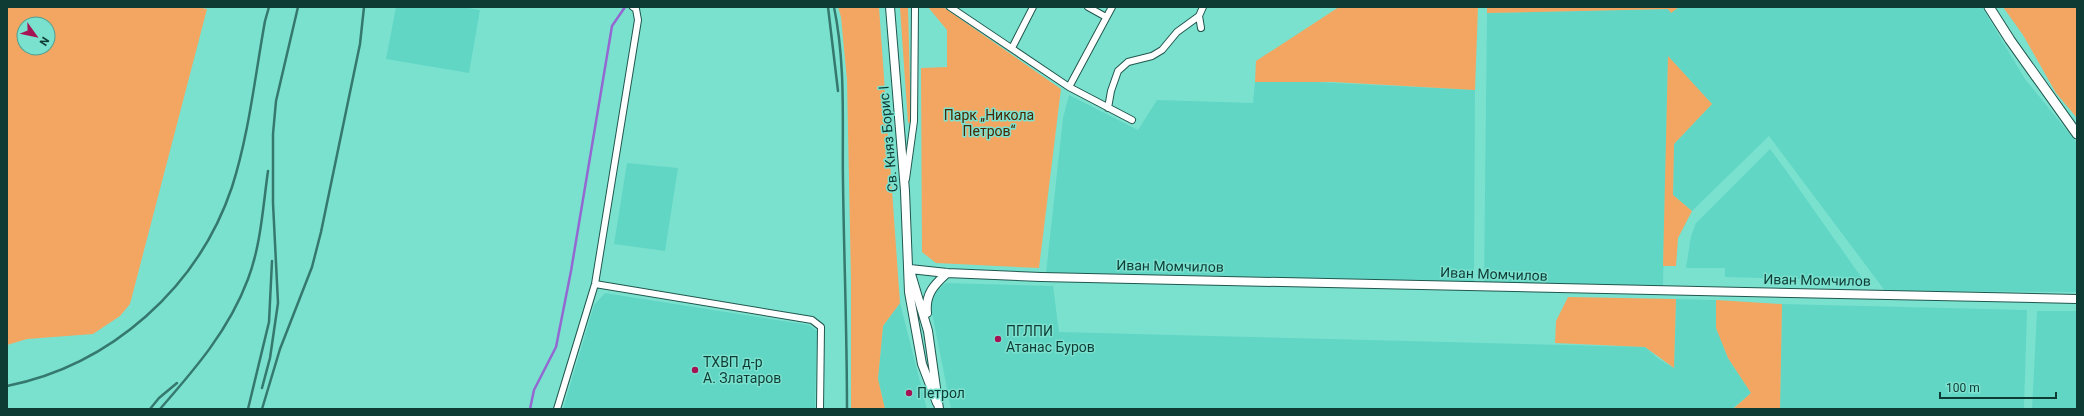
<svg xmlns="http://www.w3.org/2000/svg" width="2084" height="416" font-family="Roboto,sans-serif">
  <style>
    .built { fill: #62d6c4 }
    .green { fill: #f3a661; fill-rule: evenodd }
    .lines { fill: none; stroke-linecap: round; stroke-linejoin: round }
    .stream { stroke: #9468d1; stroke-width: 2.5 }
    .minor-casing { stroke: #20574e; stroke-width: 8 }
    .tertiary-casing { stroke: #20574e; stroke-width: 10 }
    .secondary-casing { stroke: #20574e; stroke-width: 11 }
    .minor { stroke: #fff; stroke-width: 6 }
    .tertiary { stroke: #fff; stroke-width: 8 }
    .secondary { stroke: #fff; stroke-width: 9 }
    .rail { stroke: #35786d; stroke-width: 2.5 }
    .poi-dot { fill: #a41455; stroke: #7be1cf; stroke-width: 1.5 }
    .labels { text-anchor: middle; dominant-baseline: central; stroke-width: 3; stroke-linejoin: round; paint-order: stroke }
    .park-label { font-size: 14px; fill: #4b2600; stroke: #7be1cf }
    .street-label { font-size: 14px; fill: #0e3c35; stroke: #7be1cf }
    .poi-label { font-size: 14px; fill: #0e3c35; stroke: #7be1cf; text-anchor: start }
  </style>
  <rect width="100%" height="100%" fill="#7be1cf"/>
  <!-- built -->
  <path class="built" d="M396 7H463L480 10 469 73 386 59Z
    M1679 7H1982L2025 79 2077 143V292L1885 291 1769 136 1692 211 1673 195 1674 144 1712 104 1668 57 1663 286 1484 282 1487 13 1668 9 1671 13Z
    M1295 81 1475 90 1474 282 1046 273 1063 118 1069 95 1138 130 1157 100 1253 103 1255 82Z
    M1770 149 1785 169 1864 281 1725 277V268H1686L1691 236 1696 223Z
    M627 163 678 168 665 251 614 244Z
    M946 283 1053 286 1059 332 1645 347 1659 359 1674 368 1676 299 1716 300V328L1728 358 1751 393 1732 409H951L932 313V298L936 291Z
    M605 293 809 325 817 331 815 409H563L594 305Z
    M900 303 927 409H885L878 379 883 326Z
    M1782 304 2027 310 2024 409H1780Z
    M2037 311H2077V409H2032Z"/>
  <!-- green -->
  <path class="green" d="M7 7H196L207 9 130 304 120 316 93 334 27 339 7 345ZM24 24H48V48H24Z
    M838 7H879L900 303 883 326 878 379 885 409H851V280L847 80 841 17Z
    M908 7 911 122 908 123 900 8Z
    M928 7H943L1061 89 1039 268 936 263 922 252 921 68 947 67V30Z
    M1339 7H1478L1475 90 1333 82H1255L1256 61Z
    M1487 7H1679L1671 13 1668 9 1487 13Z
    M2003 7H2077V118L2056 93 2023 35Z
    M1668 56 1712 104 1674 144 1673 195 1692 211 1678 238 1676 266H1663Z
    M1568 297 1676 299 1674 368 1645 347 1555 343 1556 321Z
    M1716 300 1782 304 1780 409H1733L1751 393 1728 358 1716 328Z"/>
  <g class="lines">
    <!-- stream -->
    <path class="stream" d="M530 409 534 390 556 347 571 271 612 26 625 7"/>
    <!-- minor casing -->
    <g class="minor-casing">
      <path id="minor" d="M950 7 1069 87 1132 120
        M1088 7 1106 17
        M1201 28 1199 16 1203 7
        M1012 48 1033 7
        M1069 87 1112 7
        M1108 108 1111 91 1118 71 1128 62 1152 56 1162 50 1177 32 1199 16
        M906 179 914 121 915 7
        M595 284 812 320 821 327 820 409
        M557 409 595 284 638 20 636 9 633 7"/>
    </g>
    <!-- tertiary casing -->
    <g class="tertiary-casing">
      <path id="tertiary" d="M890 7 905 191 909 292 922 364 937 403
        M910 269 947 273 1041 277 2077 299
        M911 274 928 331 939 409
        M927 313C925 294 934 285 947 273"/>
    </g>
    <!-- secondary casing -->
    <g class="secondary-casing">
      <path id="secondary" d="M1989 7 2010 40 2077 134"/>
    </g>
    <!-- minor -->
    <use href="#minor" class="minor"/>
    <!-- tertiary -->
    <use href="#tertiary" class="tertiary"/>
    <!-- secondary -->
    <use href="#secondary" class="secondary"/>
    <!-- rail -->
    <path class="rail" d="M828 7 838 91
      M834 7C846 65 842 123 843 182 844 258 847 333 847 409
      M7 386C111 365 198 288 232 187 249 134 255 76 265 21L269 7
      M262 388 270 358 278 303 273 203V134L276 101 298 7
      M150 409 159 398 177 383
      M160 409C195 369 229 330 248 279 261 245 263 206 268 171
      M248 409 269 322 272 261
      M262 409 280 349 312 267 321 232 360 44 364 7"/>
  </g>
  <!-- markers -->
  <g class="poi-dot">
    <circle cx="998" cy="339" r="4"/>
    <circle cx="695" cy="370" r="4"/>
    <circle cx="909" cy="393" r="4"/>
  </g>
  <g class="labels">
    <!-- park labels -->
    <g class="park-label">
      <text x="989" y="115">Парк „Никола<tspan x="989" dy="16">Петров“</tspan></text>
    </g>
    <!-- street labels -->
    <g class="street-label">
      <text transform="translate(888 139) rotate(-95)">Св. Княз Борис I</text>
      <text transform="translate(1170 266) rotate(1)">Иван Момчилов</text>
      <text transform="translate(1494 274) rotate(2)">Иван Момчилов</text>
      <text transform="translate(1817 280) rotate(1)">Иван Момчилов</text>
    </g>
    <!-- poi labels -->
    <g class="poi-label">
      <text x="1006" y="331">ПГЛПИ<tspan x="1006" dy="16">Атанас Буров</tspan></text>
      <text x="703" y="362">ТХВП д-р<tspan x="703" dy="16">А. Златаров</tspan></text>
      <text x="917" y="393">Петрол</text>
    </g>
  </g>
  <!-- border -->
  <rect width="2084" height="416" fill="none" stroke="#0e3c35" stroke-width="16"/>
  <!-- north arrow -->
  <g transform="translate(36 36) rotate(123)"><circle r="19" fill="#7be1cf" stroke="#4f9f91"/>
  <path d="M0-3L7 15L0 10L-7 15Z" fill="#a41455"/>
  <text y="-6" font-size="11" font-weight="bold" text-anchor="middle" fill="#0e3c35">N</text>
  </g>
  <!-- scale -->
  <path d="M1940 392v6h116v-6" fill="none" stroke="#0e3c35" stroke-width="2"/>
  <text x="1946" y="392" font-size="12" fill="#0e3c35" stroke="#7be1cf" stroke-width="3" paint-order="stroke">100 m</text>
</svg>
